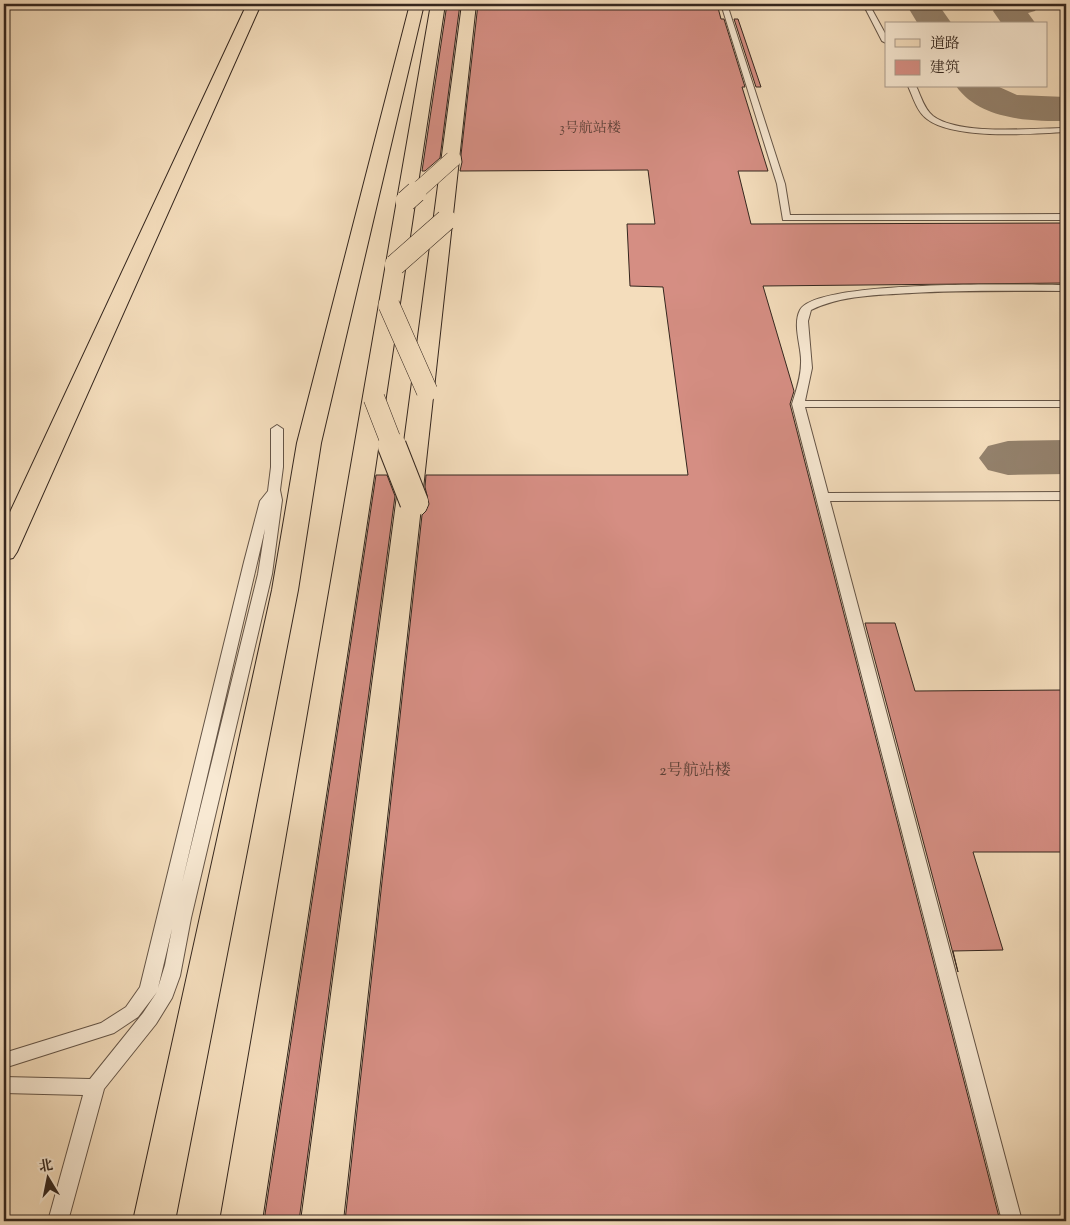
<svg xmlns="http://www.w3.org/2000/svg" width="1070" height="1225" font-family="'Sorts Mill Goudy','Noto Serif SC',serif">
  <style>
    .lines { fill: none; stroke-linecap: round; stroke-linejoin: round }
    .taxiway { fill: #94826d; fill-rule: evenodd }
    .building { fill: #d58e83; stroke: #34261e }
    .service-casing { stroke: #645446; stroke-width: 2 }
    .primary-casing { stroke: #34261e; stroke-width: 2 }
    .service { fill: #f8e9d3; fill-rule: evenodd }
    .primary { fill: #f4ddbc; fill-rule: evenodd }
    .primary-bridge-far2-casing { stroke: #34261e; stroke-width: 17; stroke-linecap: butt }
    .primary-bridge-far1-casing { stroke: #34261e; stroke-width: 22; stroke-linecap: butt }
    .primary-bridge-casing { stroke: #34261e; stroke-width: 30; stroke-linecap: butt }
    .primary-bridge-far2 { stroke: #f4ddbc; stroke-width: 16 }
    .primary-bridge-far1 { stroke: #f4ddbc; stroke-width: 21 }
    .primary-bridge { stroke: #f4ddbc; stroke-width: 28 }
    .labels { text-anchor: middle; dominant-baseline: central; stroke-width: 4.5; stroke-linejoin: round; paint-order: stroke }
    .far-number-label { font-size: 14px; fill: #5c4037 }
    .number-label { font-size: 16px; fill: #5c4037 }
  </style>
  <rect width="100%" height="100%" fill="#f4ddbc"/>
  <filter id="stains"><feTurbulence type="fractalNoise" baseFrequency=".004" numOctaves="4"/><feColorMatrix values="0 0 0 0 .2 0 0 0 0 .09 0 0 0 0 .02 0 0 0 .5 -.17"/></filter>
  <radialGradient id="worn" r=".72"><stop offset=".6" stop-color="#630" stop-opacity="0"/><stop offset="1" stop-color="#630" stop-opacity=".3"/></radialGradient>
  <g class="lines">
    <!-- taxiway -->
    <path class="taxiway" d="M906 4H938L952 24H918Z
      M998 4H1039L1035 11 1028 13 1036 24H1002L993 11Z
      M956 86H997L1017 95 1066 97V121C1029 121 980 120 956 86Z
      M1066 440V474L1008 475 988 470 979 458 988 446 1008 441Z"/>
  </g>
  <!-- building -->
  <path class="building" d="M447 4H460L440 158 425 171H422Z
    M478 4H717L721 19H724L745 87H742L768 171H738L751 224 1066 223V283L763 286 794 391 790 404 1000 1221H345L422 515 426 511 429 504 425 487 426 475H688L663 287 630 286 627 224H655L648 170 460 171 462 162 461 155Z
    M734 19H738L761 87H756Z
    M376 475H387L395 496 299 1221H264Z
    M865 623H895L915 691 1066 690V852H973L1003 950 953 951 958 972Z"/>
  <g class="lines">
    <!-- service casing -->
    <g class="service-casing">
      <path id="service" d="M721 4H727L785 184 790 215 1066 214V220H783L777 184Z
        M863 4H869L886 35V43L882 41Z
        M908 86H916C921 96 924 109 933 116 960 136 1033 128 1066 128V132C1032 134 954 140 927 119 917 112 913 97 908 86Z
        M1066 285V291C1015 291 963 290 912 293 878 295 842 295 811 310L808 321 812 368 805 401H1066V407H805L828 493 1066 492V500L830 501 1022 1221H1002L792 404C796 391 801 377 801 363 802 348 792 325 800 310 817 279 1026 285 1066 285Z
        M277 425 283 429V467L280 490 282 500 272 574 191 918 180 976 172 998 156 1024 104 1089 68 1221H48L83 1095 4 1093V1077L90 1079 143 1013 157 992 138 1017 114 1033 4 1068V1053L101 1023 126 1007 140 987 244 562 260 501 268 491 271 467V429ZM265 529 258 574 182 883ZM172 929 165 965 158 988Z"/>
    </g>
    <!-- primary casing -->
    <g class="primary-casing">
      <path id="primary" d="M247 4H261L17 552 13 558 4 560V525Z
        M410 4H424L321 443 298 590 175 1221H133L272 590 297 443Z
        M431 4H445L262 1221H220Z
        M462 4H476L343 1221H301Z"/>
    </g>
    <!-- service -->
    <use href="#service" class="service"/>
    <!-- primary -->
    <use href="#primary" class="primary"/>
    <!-- primary-bridge-far2 casing -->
    <g class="primary-bridge-far2-casing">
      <path id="primary-bridge-far2" d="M415 193 453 159"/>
    </g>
    <!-- primary-bridge-far1 casing -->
    <g class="primary-bridge-far1-casing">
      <path id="primary-bridge-far1" d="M406 201 416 192
        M395 265 446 220
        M389 305 427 391
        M374 398 393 447"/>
    </g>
    <!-- primary-bridge casing -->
    <g class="primary-bridge-casing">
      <path id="primary-bridge" d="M392 446 414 502"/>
    </g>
    <!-- primary-bridge-far2 -->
    <use href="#primary-bridge-far2" class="primary-bridge-far2"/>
    <!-- primary-bridge-far1 -->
    <use href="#primary-bridge-far1" class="primary-bridge-far1"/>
    <!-- primary-bridge -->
    <use href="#primary-bridge" class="primary-bridge"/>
  </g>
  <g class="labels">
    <!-- far-number labels -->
    <g class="far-number-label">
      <text x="590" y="129">3号航站楼</text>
    </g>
    <!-- number labels -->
    <g class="number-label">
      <text x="695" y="771">2号航站楼</text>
    </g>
  </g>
  <!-- margin -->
  <rect width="1070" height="1225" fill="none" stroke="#f4ddbc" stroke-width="20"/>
  <rect x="5" y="5" width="1060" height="1215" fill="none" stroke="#34261e" stroke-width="2.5"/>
  <rect x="10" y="10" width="1050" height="1205" fill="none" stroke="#34261e"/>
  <!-- legend -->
  <rect x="885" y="22" width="162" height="65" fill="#f8e9d3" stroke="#aa9b8b"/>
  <rect x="895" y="39" width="25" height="8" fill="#f4ddbc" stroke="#aa9b8b"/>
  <text x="930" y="48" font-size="15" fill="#34261e">道路</text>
  <rect x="895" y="60" width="25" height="15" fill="#d58e83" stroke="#aa9b8b"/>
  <text x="930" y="72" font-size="15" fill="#34261e">建筑</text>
  <!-- north arrow -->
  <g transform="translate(48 1178) rotate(350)" stroke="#f8e9d3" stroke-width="4" paint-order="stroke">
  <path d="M0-4L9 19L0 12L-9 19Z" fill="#34261e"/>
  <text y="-8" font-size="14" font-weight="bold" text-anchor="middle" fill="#34261e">北</text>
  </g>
  <rect width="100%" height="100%" filter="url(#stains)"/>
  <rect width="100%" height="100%" fill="url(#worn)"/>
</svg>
